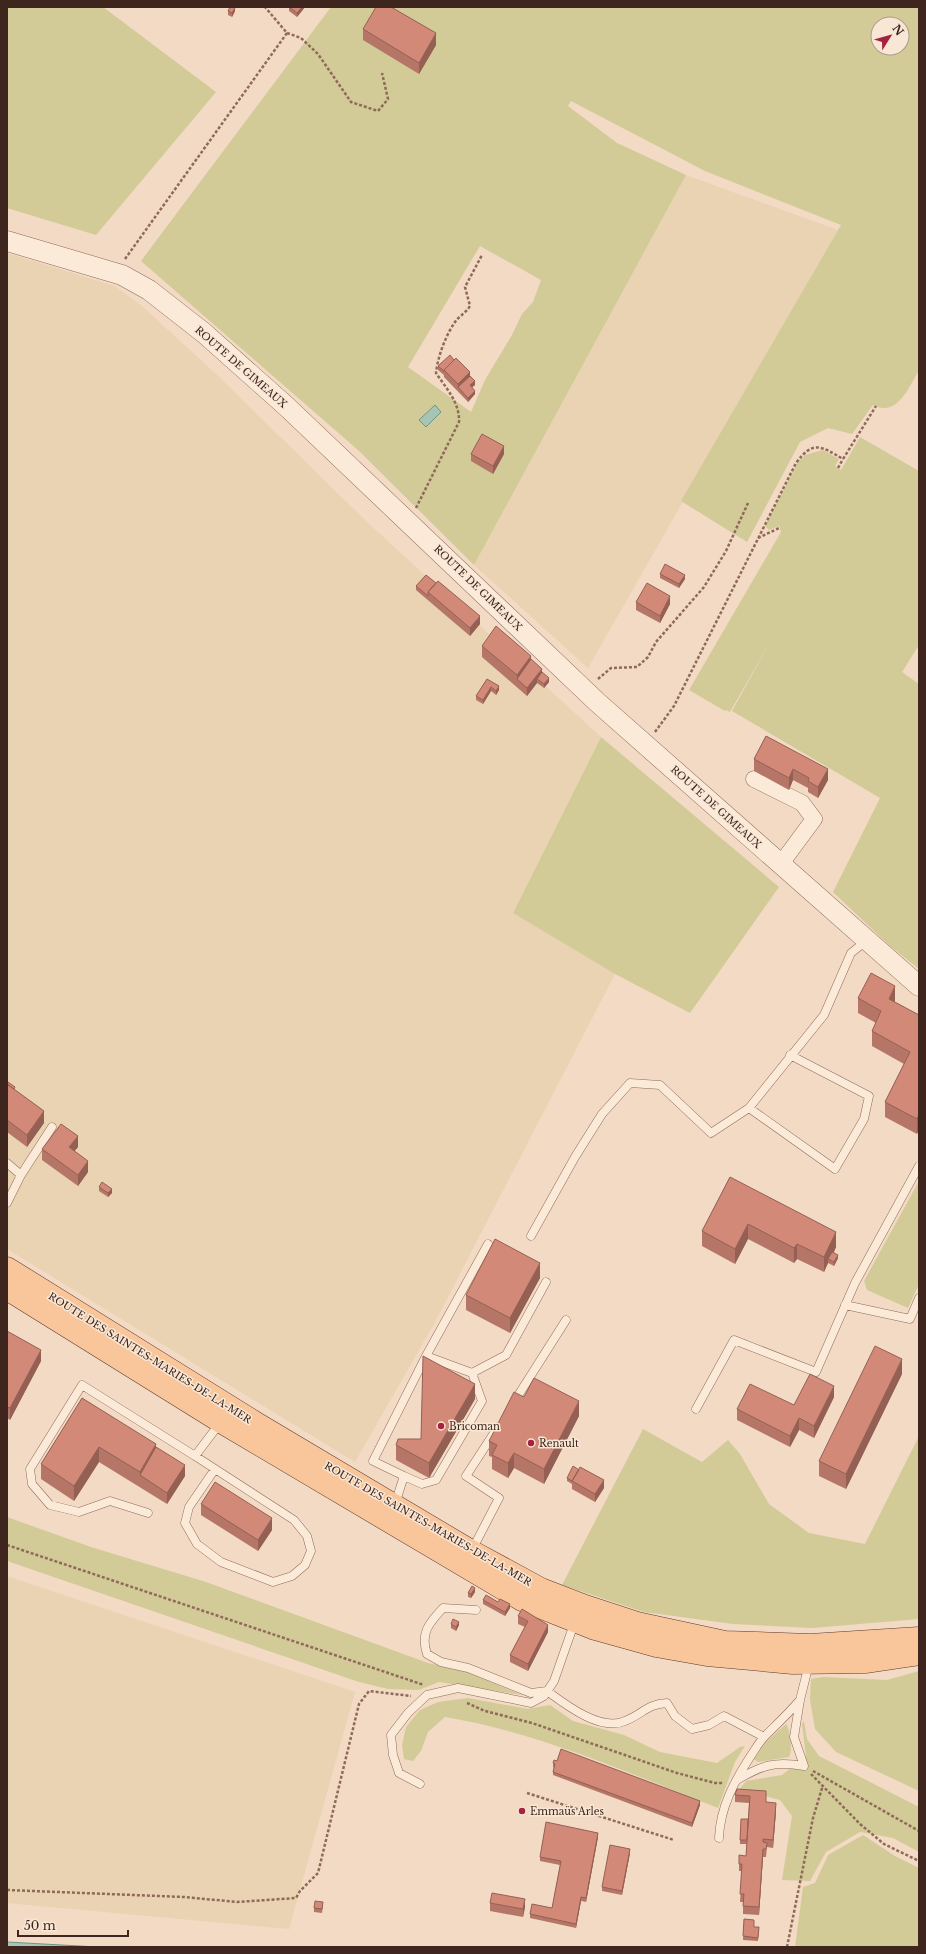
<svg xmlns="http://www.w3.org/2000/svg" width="926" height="1954" font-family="'Libre Baskerville',serif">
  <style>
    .farmland { fill: #e9d3b2 }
    .green { fill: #d2cb97; fill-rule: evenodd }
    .water { fill: #a7c5b5; stroke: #6c9582 }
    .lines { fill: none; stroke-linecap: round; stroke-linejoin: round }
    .service-casing { stroke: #8f6a59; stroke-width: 9 }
    .minor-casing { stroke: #8f6a59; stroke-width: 17 }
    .tertiary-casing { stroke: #8f6a59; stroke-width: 21 }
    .primary-casing { stroke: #5d392d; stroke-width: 23 }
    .path { stroke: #8f6a59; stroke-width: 2.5; stroke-dasharray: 3 2; stroke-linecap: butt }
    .service { stroke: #fcead9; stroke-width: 8 }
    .minor { stroke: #fcead9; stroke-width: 16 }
    .tertiary { stroke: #fcead9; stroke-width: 20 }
    .primary { stroke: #f8c69a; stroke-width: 22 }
    .wall { fill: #b57667 }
    .shaded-wall { fill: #946054 }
    .building { fill: #d38978; stroke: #946054 }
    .poi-dot { fill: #a42341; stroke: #f9e7d5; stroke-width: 1.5 }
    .labels { text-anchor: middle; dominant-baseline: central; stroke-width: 3; stroke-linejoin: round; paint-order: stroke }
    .street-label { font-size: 10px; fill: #3e261e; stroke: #f9e7d5 }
    .poi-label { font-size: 10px; fill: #3e261e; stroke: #f9e7d5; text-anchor: start }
  </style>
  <rect width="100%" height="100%" fill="#f2dac5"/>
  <!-- farmland -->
  <path class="farmland" d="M686 175 838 230 588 668 474 565Z
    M7 253 115 286 142 306 216 374 366 521 601 737 513 913 615 974 434 1324 355 1462 7 1249Z
    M7 1576 355 1692 289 1929 7 1903Z"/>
  <!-- green -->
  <path class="green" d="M7 7H103L216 92 96 235 7 208Z
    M331 7H919V370C909 387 897 418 873 405L852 434 828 428 800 442 747 542 681 501 841 225 705 171 571 101 568 106 617 143 686 175 474 565 358 450 141 261ZM878 24H902V48H878ZM480 246 541 280 533 302 522 314 512 335 485 380 471 412 408 367Z
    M860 437 919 471V645L902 672 919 684V969L890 946 833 892 880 798 732 711 773 637 730 712 726 710 725 711 689 690 781 532 779 526 769 530 765 526 798 462 805 455 823 450 839 459 835 466 841 470Z
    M601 737 779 887 690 1013 615 974 513 913Z
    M919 1181V1284L908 1308 867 1290 864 1281Z
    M643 1429 702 1462 728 1440 740 1454 769 1504 809 1533 865 1544 919 1436V1619L812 1628 733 1624 644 1612 562 1585Z
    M7 1517 91 1547 206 1582 428 1663 464 1671 522 1695 439 1682 419 1690 388 1689 359 1682 7 1561Z
    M919 1671V1791L836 1752 815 1729 810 1700 811 1679 823 1677 887 1680Z
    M468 1698 528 1709 550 1705 573 1721 624 1735 660 1752 717 1763 740 1747 745 1746 735 1762 718 1808C631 1774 538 1732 445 1717L428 1732 421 1751 413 1761 404 1759 402 1745 406 1727 420 1710 438 1702Z
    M804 1721 807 1739 819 1756 919 1807V1852L893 1838 860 1832 826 1852 810 1881 782 1880 792 1816 780 1800 739 1790 746 1781 782 1775 806 1756 802 1724Z
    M786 1724C790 1729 793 1750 789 1757L758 1762 754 1759 766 1742Z
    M863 1835 895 1856 919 1868V1947H795L803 1887 815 1883 828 1855Z"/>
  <!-- water -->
  <path class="water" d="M435 405 441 412 426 427 419 420Z
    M7 1942 98 1947H7Z"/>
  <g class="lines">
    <!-- service casing -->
    <g class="service-casing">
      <path id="service" d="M749 1108 835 1169 864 1119 869 1096 790 1055
        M7 1163 21 1175 52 1127
        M7 1203 21 1175
        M531 1236 575 1157 602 1114 630 1083 660 1085 711 1133 749 1108 824 1015 851 953 866 941
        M845 1305 910 1319 919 1298
        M426 1356 488 1244
        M472 1373 506 1355 546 1282
        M514 1402 566 1320
        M696 1409 734 1340 816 1372 855 1283 919 1166
        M195 1456 294 1520 307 1536 311 1551 305 1565 292 1576 273 1582 221 1562 197 1544 185 1523 189 1507 215 1469
        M395 1504 404 1476 422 1484 436 1480 482 1401 472 1373 426 1356 373 1461 404 1476
        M148 1513 110 1501 79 1512 50 1505 32 1484 30 1469 82 1385 195 1456 220 1423
        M472 1550 499 1498 466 1476 498 1427
        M476 1610 443 1608C429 1623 420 1633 427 1654L441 1662 468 1668 531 1693 547 1691C566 1705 601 1732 625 1721 643 1714 647 1704 667 1703L675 1716 692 1729 709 1725 724 1716 764 1737
        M737 1780C762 1765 775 1761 804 1766L794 1737 800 1700 809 1664
        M420 1784 399 1773 393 1755 391 1735 408 1713 427 1695 458 1688 531 1703 544 1696 554 1681 575 1621
        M719 1838C720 1807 735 1780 752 1754 756 1748 760 1741 765 1736 777 1724 788 1714 799 1701"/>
    </g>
    <!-- minor casing -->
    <g class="minor-casing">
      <path id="minor" d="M754 779 802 803 814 819 780 865"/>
    </g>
    <!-- tertiary casing -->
    <g class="tertiary-casing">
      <path id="tertiary" d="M7 241 122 275 149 290 204 333 286 406 597 702 919 986"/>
    </g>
    <!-- primary casing -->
    <g class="primary-casing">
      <path id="primary" d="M7 1268 256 1423 471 1551 541 1589 585 1606 637 1623 725 1642 810 1645 919 1638
        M7 1289 221 1422 522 1600 595 1629 656 1646 707 1655 793 1663 865 1662 919 1654"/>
    </g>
    <!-- path -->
    <path class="path" d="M287 33 301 38 318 54 351 102 378 111 388 99 382 73
      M125 259 287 33 265 7
      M838 468 843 459
      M416 508 459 422C460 403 446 388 436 373 438 356 445 337 455 322 459 316 466 313 470 306L465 287 482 255
      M758 538 779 528
      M598 679 611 668 637 667 648 657 656 642 704 587 726 551 748 503
      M655 732 674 706 796 463C813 440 821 446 843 459L876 406
      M7 1545 424 1685
      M467 1703 485 1711 532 1723 677 1773 715 1783H723
      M813 1771 919 1831
      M811 1774 860 1824 884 1844 919 1861
      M527 1793 674 1840
      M7 1890 184 1897 237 1902 296 1898 300 1891 318 1873 359 1704 369 1691 411 1696
      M787 1947 813 1818 823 1785"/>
    <!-- service -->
    <use href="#service" class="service"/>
    <!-- minor -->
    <use href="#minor" class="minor"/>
    <!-- tertiary -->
    <use href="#tertiary" class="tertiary"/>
    <!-- primary -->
    <use href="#primary" class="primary"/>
  </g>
  <!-- wall -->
  <path class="wall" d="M289 7H305L297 17 289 11Z
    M228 11H235L232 17 228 15Z
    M363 29 436 45 419 74 363 40Z
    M438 366 470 376 475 385 472 387 475 394 468 402 444 377V375L438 370Z
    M471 454H504L493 474 471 461Z
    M660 574 685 579 679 588 660 578Z
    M426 575 480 624 470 636 416 590V586Z
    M636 602 670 604 660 623 636 610Z
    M482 646 531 659 549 682 544 688 537 683 527 696 482 657Z
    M487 679 499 690 496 695 491 691 483 704 476 700V696Z
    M766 736 828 780 818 798 808 792V788L793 780 789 790 754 771V759Z
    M858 998 895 1001V1002L919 1015V1129L917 1134 885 1117V1102L904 1064 872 1046V1031L876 1023 858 1013Z
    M7 1084 15 1090 44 1123 27 1147 7 1132Z
    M78 1147 74 1151 88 1172 78 1186 42 1160V1149Z
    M730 1177 836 1247 834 1252 838 1258 834 1266 828 1263 824 1272 797 1259 794 1263 748 1239 735 1264 702 1246V1231Z
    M99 1187 112 1193 108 1197 99 1191Z
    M540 1278 510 1333 466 1310V1295Z
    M7 1331 41 1361 10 1420 7 1418Z
    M902 1374 846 1489 819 1476V1461Z
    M524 1397 579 1416 544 1484 514 1468 508 1478 492 1469V1457L489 1456V1441Z
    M834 1397 814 1438 799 1430 790 1447 737 1420V1409L794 1405Z
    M82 1398 156 1447 185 1476 167 1504 99 1462 74 1501 41 1479V1464Z
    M475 1399 429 1478 396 1460V1445L421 1439Z
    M579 1470 604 1488 595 1502 572 1489V1484L567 1481V1478Z
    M201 1504 272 1530 258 1551 201 1515Z
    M475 1592 471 1598 468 1597V1593Z
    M483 1600 498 1602 510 1608 505 1616 483 1604Z
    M518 1616 548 1632 528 1671 510 1662V1655L525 1627 518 1624Z
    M451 1624 459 1625 456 1631 451 1628Z
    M553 1763 700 1805 692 1827 553 1775V1772L554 1768 553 1767Z
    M737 1789 766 1802 776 1811 773 1848 767 1847 766 1857H763L759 1915 743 1914V1902H740L742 1871H739V1864L746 1856 747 1844H740V1840L748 1819 749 1803 735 1802V1795Z
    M598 1837 586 1902 581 1901 576 1928 530 1918V1914L552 1908 560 1865 540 1861V1857Z
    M630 1853 622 1895 602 1891V1887Z
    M490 1903 525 1907 523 1917 490 1911Z
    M323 1906 322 1913 314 1912V1908Z
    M744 1919 754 1927H759L758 1941 743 1940Z"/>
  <!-- shaded-wall -->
  <path class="shaded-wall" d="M302 7H305L297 17V13Z
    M235 8V11L232 17V13Z
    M436 33V45L419 74V63Z
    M470 372V380L458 387V391V384Z
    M475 381V385L470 389V385Z
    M475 391V394L468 402V398Z
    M504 446V454L493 474V466Z
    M685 575V579L679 588V584Z
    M670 596V604L660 623V616Z
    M480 616V624L470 636V628Z
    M531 656V667L517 679V675Z
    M542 669V676L537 679V683L527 696V688Z
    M549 678V682L544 688V684Z
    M499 686V690L496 695V691Z
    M491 687V691L483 704V700Z
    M793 769V780L789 790V778Z
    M828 769V780L818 798V787Z
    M895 986V1001L889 1014V999Z
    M44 1111V1123L27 1147V1135Z
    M919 1114V1129L917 1134V1119Z
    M78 1136V1147L69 1158V1147Z
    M88 1161V1172L78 1186V1175Z
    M112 1189V1193L108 1197V1193Z
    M748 1224V1239L735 1264V1249Z
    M836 1232V1247L830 1260 828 1259V1263L824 1272V1257Z
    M797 1244V1259L794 1263V1248Z
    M838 1255V1258L834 1266V1262Z
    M540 1263V1278L510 1333V1318Z
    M41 1350V1361L10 1420V1408Z
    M902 1359V1374L846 1489V1474Z
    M475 1384V1399L429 1478V1463Z
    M834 1386V1397L814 1438V1426Z
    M579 1401V1416L544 1484V1469Z
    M799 1418V1430L790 1447V1436Z
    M156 1444V1459L140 1475V1472Z
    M99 1447V1462L74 1501V1486Z
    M514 1453V1468L508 1478V1463Z
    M185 1465V1476L167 1504V1493Z
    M604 1480V1488L595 1502V1494Z
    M272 1518V1530L258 1551V1540Z
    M475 1588V1592L471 1598V1594Z
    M510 1604V1608L505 1616V1612Z
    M459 1622V1625L456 1631V1627Z
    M548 1625V1632L528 1671V1664Z
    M700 1801V1805L692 1827V1823Z
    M776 1803V1811L773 1848V1840Z
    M598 1833V1837L586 1902V1898Z
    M630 1849V1853L622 1895V1891Z
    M763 1849V1857L759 1915V1907Z
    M581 1897V1901L576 1928V1924Z
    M525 1899V1907L523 1917V1909Z"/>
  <!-- building -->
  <path class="building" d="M230 7 235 8 232 13 228 11Z
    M289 7H302L297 13Z
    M376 7H391L436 33 419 63 363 29Z
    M450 355 454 360 444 370V371L438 366Z
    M456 358 470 372 458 384 444 370Z
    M470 376 475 381 470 385 475 391 468 398 458 387Z
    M482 434 504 446 493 466 471 454Z
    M665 564 685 575 679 584 660 574Z
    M426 575 436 583 428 592V596L416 586Z
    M438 581 480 616 470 628 428 592Z
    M647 583 670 596 660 616 636 602Z
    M496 626 531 656 517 675 482 646Z
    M531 659 542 669 527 688 517 679Z
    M542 672 549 678 544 684 537 679Z
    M487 679 499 686 496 691 491 687 483 700 476 696Z
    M766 736 828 769 818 787 808 781 809 778 793 769 789 778 754 759Z
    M871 973 895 986 889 999 919 1015V1114L917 1119 885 1102 910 1052 872 1031 881 1011 858 998Z
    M8 1082 15 1087 14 1089 7 1084Z
    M7 1084 44 1111 27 1135 7 1120Z
    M61 1124 78 1136 69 1147 88 1161 78 1175 42 1149Z
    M730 1177 836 1232 824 1257 797 1244 794 1248 748 1224 735 1249 702 1231Z
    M102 1182 112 1189 108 1193 99 1187Z
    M495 1239 540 1263 510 1318 466 1295Z
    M832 1252 838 1255 834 1262 828 1259Z
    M7 1331 41 1350 10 1408 7 1407Z
    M875 1346 902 1359 846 1474 819 1461Z
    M423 1356 475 1384 429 1463 396 1445 398 1439H421Z
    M810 1374 834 1386 814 1426 799 1418 790 1436 737 1409 750 1384 794 1405Z
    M534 1378 579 1401 544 1469 514 1453 508 1463 492 1455 497 1445 489 1441 514 1392 524 1397Z
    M82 1398 156 1444 140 1472 99 1447 74 1486 41 1464Z
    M156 1447 185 1465 167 1493 140 1475Z
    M573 1466 579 1470 572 1481 567 1478Z
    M580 1467 604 1480 595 1494 572 1481Z
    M215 1482 272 1518 258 1540 201 1504Z
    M472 1586 475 1588 471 1594 468 1593Z
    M486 1595 498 1602 500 1599 510 1604 505 1612 483 1600Z
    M522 1609 548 1625 528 1664 510 1655 528 1621 518 1616Z
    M453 1619 459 1622 456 1627 451 1624Z
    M561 1749 700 1801 692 1823 553 1772 555 1764 553 1763 554 1760 557 1761Z
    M737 1789 766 1791V1802L776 1803 773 1840 763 1839V1842L767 1843 766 1849H763L759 1907 743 1906 744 1894H740L742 1864H739V1855L746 1856 750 1796 735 1795Z
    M741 1819H748L747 1840H740Z
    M546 1822 598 1833 586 1898 581 1897 576 1924 530 1914 532 1904 552 1908 561 1861 540 1857Z
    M610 1845 630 1849 622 1891 602 1887Z
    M492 1893 525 1899 523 1909 490 1903Z
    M315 1901 323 1902 322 1909 314 1908Z
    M744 1919 754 1920V1927H759L758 1938 743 1936Z"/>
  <!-- markers -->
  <g class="poi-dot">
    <circle cx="441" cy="1426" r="4"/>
    <circle cx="531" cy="1443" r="4"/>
    <circle cx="522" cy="1811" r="4"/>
  </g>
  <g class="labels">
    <!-- street labels -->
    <g class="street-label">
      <text transform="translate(241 367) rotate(41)">ROUTE DE GIMEAUX</text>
      <text transform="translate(478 588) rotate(44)">ROUTE DE GIMEAUX</text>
      <text transform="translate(716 807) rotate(42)">ROUTE DE GIMEAUX</text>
      <text transform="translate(150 1358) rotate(32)">ROUTE DES SAINTES-MARIES-DE-LA-MER</text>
      <text transform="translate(428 1524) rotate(30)">ROUTE DES SAINTES-MARIES-DE-LA-MER</text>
    </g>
    <!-- poi labels -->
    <g class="poi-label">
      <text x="449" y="1426">Bricoman</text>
      <text x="539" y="1443">Renault</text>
      <text x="530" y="1811">Emmaüs Arles</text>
    </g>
  </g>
  <!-- border -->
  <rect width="926" height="1954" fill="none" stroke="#3e261e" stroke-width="16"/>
  <!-- north arrow -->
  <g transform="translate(890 36) rotate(53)"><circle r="19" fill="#f9e7d5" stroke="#ae9a8c"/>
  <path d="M0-3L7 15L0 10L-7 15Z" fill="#a42341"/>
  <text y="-6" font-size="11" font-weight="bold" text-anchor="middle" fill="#3e261e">N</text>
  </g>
  <!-- scale -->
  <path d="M18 1930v6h110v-6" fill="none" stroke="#3e261e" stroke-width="2"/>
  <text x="24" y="1930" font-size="12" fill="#3e261e" stroke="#f9e7d5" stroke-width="3" paint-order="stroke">50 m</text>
</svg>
